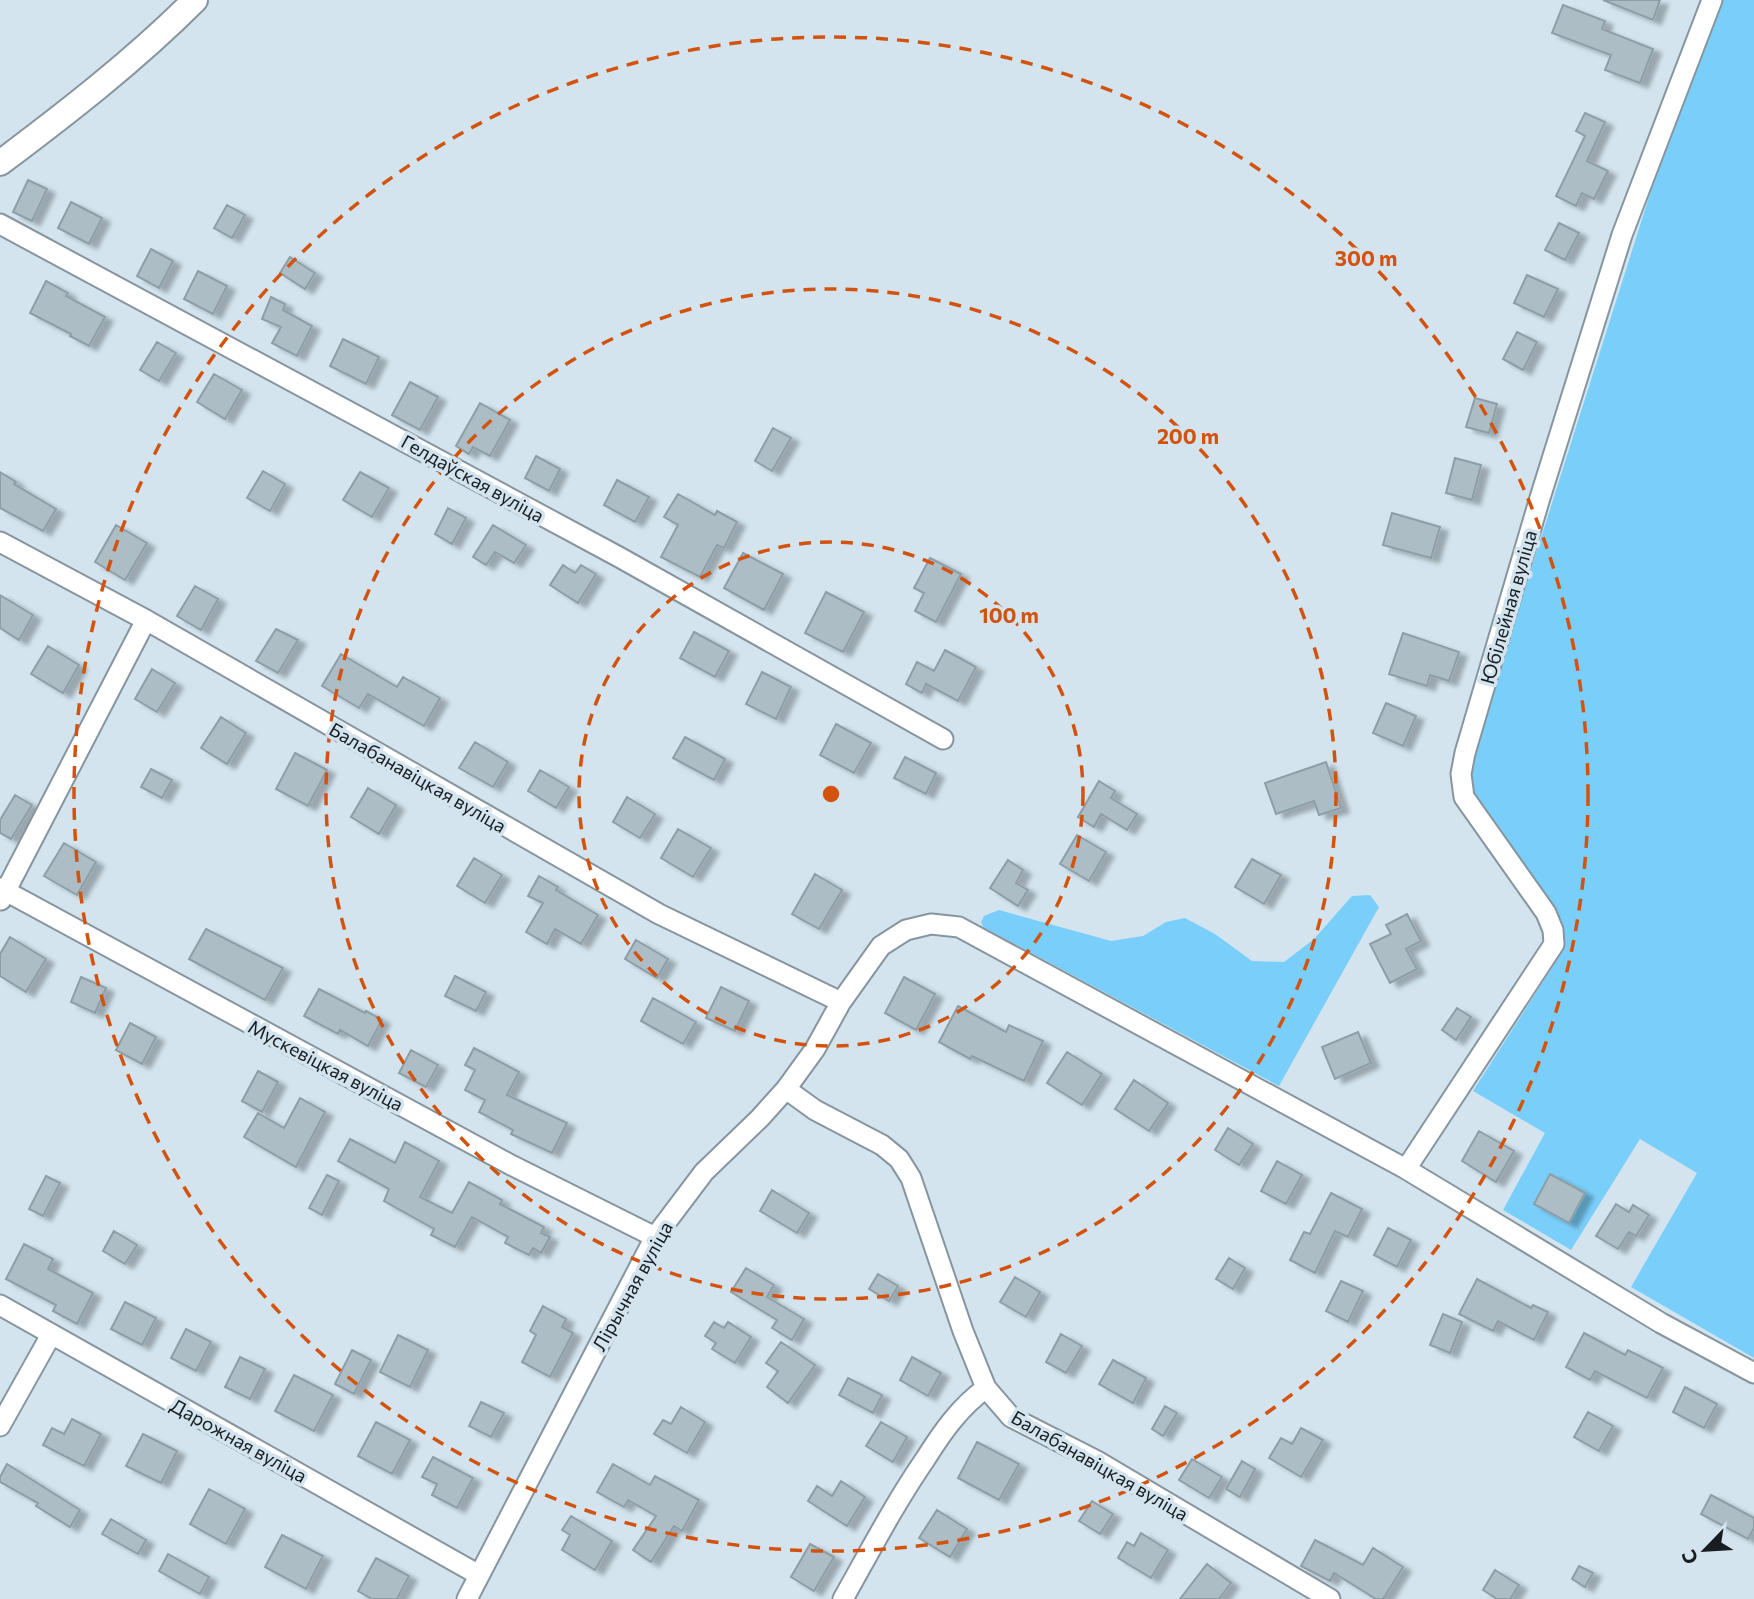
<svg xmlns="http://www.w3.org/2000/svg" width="1754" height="1599" font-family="Commissioner,sans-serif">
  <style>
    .green { fill: #7acffa }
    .building { fill: #adbdc6; stroke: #8e9ea6; stroke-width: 2; filter: url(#shadow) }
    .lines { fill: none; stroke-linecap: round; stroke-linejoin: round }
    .minor-casing { stroke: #86959e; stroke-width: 23 }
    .tertiary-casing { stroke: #86959e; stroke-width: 28 }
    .minor { stroke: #fff; stroke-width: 19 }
    .tertiary { stroke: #fff; stroke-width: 24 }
    .ring { fill: none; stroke: #d3530e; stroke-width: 3.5; stroke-dasharray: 12 9 }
    .labels { text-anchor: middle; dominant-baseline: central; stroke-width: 7; stroke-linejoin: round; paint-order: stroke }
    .street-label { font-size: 19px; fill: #171d21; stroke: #d3e4ee }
    .centre { fill: #d3530e; stroke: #d3e4ee; stroke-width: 3.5 }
    .ring-label { font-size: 21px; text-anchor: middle; font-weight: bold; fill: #d3530e; stroke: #d3e4ee; stroke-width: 7; stroke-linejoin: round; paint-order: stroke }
  </style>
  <defs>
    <filter id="shadow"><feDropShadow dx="8" dy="4.5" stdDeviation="2" flood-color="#0004"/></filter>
  </defs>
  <rect width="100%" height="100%" fill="#d3e4ee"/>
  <!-- green -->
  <path class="green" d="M1719 0H1754V1358L1631 1287 1697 1173 1640 1139 1571 1250 1503 1210 1545 1133 1473 1091 1564 949 1561 926 1473 796 1471 774 1474 749 1676 112Z
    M1370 895 1379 907 1279 1086 983 927 981 922 984 916 999 910 1111 941 1143 936 1166 922 1185 918 1215 934 1252 961 1284 962 1314 939 1352 896Z"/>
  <!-- building -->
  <path class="building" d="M1603 0H1660L1653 20Z
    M1563 5 1605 21 1602 29 1653 49 1640 83 1605 70 1611 55 1552 33Z
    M1585 113 1605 122 1587 161 1608 171 1594 199 1582 193 1576 206 1556 196 1585 136 1576 131Z
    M28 180 47 189 32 221 13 212Z
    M71 202 102 218 89 244 58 228Z
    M227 205 245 215 232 238 214 228Z
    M1559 223 1579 233 1565 260 1545 250Z
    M151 249 173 261 159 288 137 276Z
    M290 257 315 273 305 289 280 273Z
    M198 271 227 286 213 314 184 299Z
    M1527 275 1558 289 1544 317 1514 303Z
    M46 281 68 293 66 296 105 317 89 346 70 336 71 334 30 313Z
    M271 297 285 304 283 310 312 326 297 356 272 343 281 327 262 319Z
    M1517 332 1537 342 1523 370 1503 359Z
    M343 339 379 357 366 384 330 366Z
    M157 342 176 353 159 381 140 370Z
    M214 374 242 390 225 419 197 402Z
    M410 382 438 397 420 430 392 415Z
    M1475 398 1497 404 1489 433 1466 427Z
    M480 403 510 420 490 456 473 447 469 454 456 446Z
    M773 428 791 438 772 471 755 461Z
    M536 456 560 469 549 491 525 478Z
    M1455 458 1481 465 1472 500 1446 493Z
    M263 471 285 484 270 511 247 498Z
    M0 472 16 482 14 484 56 509 43 531 0 508Z
    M360 472 389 488 372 517 343 500Z
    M617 480 649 497 635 522 604 505Z
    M678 494 715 515 717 511 737 522 724 548 717 545 700 577 661 557 678 525 664 517Z
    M448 508 466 518 452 544 435 534Z
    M1392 513 1440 527 1431 558 1383 545Z
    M116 525 147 543 125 580 95 562Z
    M493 525 526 545 514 563 495 552 486 565 473 557Z
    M743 553 783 574 764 610 724 588Z
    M930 558 961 574 936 622 915 611 924 593 914 588Z
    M563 565 575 573 581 565 596 574 578 603 550 585Z
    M195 586 218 599 201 630 177 616Z
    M826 592 864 612 843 652 805 633Z
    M0 595 33 615 19 640 0 628Z
    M276 629 298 640 278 673 256 661Z
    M694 632 729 651 715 677 680 658Z
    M1403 633 1459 652 1449 681 1430 675 1427 686 1389 674Z
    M48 646 79 665 63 693 31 674Z
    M945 650 976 667 958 701 926 684 922 693 906 684 917 662 934 671Z
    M341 654 397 687 403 677 440 698 424 726 368 694 359 708 322 686Z
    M152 669 175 683 157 712 135 699Z
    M762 672 791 687 776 719 746 704Z
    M1386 703 1416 716 1403 746 1373 733Z
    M221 717 246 733 227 764 201 748Z
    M836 724 871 743 854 773 820 755Z
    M685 737 725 759 714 780 673 758Z
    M475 742 508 762 493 787 459 768Z
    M295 753 327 770 308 806 276 789Z
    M905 757 936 773 926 794 894 778Z
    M1326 762 1341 808 1319 815 1314 801 1276 814 1265 783Z
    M151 769 172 780 162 798 141 787Z
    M540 770 569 787 556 808 528 791Z
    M1099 781 1115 791 1111 798 1137 814 1127 830 1101 814 1094 827 1078 817Z
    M368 788 396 805 379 834 351 817Z
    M15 795 32 805 11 839 0 833V820Z
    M627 797 655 814 640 838 613 822Z
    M678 829 711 848 693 877 661 858Z
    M1077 835 1106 852 1089 881 1060 864Z
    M64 843 96 862 77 895 44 876Z
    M474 858 502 875 485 903 457 886Z
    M1252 859 1281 875 1264 904 1235 887Z
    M1008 860 1023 870 1016 883 1028 890 1018 906 990 888Z
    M815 874 842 890 819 929 792 914Z
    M539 876 558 887 556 890 598 915 581 944 555 929 547 944 526 932 543 903 528 896Z
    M1407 914 1421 941 1406 949 1417 969 1390 983 1370 944 1391 934 1386 925Z
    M206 929 283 968 265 1000 189 959Z
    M10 937 46 959 26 992 0 976V954Z
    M636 940 668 959 657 978 625 959Z
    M455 976 486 992 476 1011 445 996Z
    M81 977 106 988 95 1013 71 1002Z
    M904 977 935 994 916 1030 885 1013Z
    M721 987 749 1001 735 1031 706 1018Z
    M319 989 365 1013 366 1011 382 1020 368 1046 340 1030 338 1034 304 1016Z
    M653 998 696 1022 683 1044 641 1021Z
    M958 1006 1006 1032 1009 1025 1043 1041 1024 1081 972 1056 970 1059 939 1042Z
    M1457 1008 1471 1017 1456 1040 1442 1030Z
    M130 1023 156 1037 142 1064 116 1050Z
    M1358 1032 1371 1063 1335 1079 1322 1047Z
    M474 1048 519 1072 507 1095 567 1123 552 1153 511 1134 513 1130 479 1112 485 1100 465 1090 475 1070 465 1065Z
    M411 1050 438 1065 426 1087 399 1073Z
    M1067 1052 1102 1074 1082 1105 1047 1083Z
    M258 1071 278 1082 262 1112 242 1101Z
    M1134 1080 1168 1103 1149 1131 1115 1109Z
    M300 1098 325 1112 296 1167 244 1137 258 1113 284 1128Z
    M1228 1128 1253 1144 1239 1165 1215 1150Z
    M1479 1131 1514 1151 1496 1182 1462 1161Z
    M350 1139 395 1163 405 1142 439 1161 420 1197 452 1213 469 1182 502 1200 500 1204 544 1227 541 1233 550 1237 541 1253 533 1248 529 1255 505 1243 508 1237 472 1217 455 1247 431 1235 434 1229 384 1201 389 1189 338 1161Z
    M1277 1161 1302 1175 1286 1204 1261 1191Z
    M1550 1174 1585 1193 1569 1223 1534 1204Z
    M327 1175 339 1181 322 1215 309 1208Z
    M46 1176 60 1183 43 1216 29 1209Z
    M772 1190 809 1213 797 1233 760 1211Z
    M1331 1193 1362 1209 1348 1237 1335 1231 1315 1273 1290 1260 1304 1232 1310 1234Z
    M1616 1204 1629 1212 1633 1205 1649 1215 1636 1236 1629 1232 1618 1249 1596 1236Z
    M1388 1228 1411 1240 1397 1267 1374 1255Z
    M114 1231 137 1245 125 1264 103 1251Z
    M24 1244 53 1259 48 1269 93 1293 77 1324 53 1311 56 1305 6 1279Z
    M1229 1258 1245 1268 1233 1289 1216 1279Z
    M746 1268 774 1285 767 1297 804 1319 792 1340 772 1328 777 1320 731 1292Z
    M878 1274 898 1286 889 1301 869 1289Z
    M1015 1277 1040 1292 1026 1317 1000 1302Z
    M1477 1279 1531 1308 1533 1305 1548 1312 1534 1340 1498 1321 1493 1331 1459 1314Z
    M1341 1281 1363 1291 1348 1322 1326 1311Z
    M125 1302 156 1318 142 1345 111 1329Z
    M543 1306 566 1319 562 1327 573 1333 550 1377 522 1362 536 1335 530 1331Z
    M1443 1314 1462 1322 1450 1353 1430 1345Z
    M714 1322 724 1328 728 1322 751 1337 735 1363 712 1349 716 1343 705 1336Z
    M186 1329 211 1342 196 1371 171 1358Z
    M1584 1333 1625 1355 1628 1350 1663 1368 1647 1398 1595 1371 1590 1380 1566 1367Z
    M1061 1334 1082 1346 1066 1373 1046 1362Z
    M398 1335 428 1350 410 1387 380 1372Z
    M781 1342 815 1365 788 1403 767 1387 778 1371 766 1363Z
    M352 1350 371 1360 354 1394 335 1384Z
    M240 1357 265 1369 250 1399 225 1387Z
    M912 1357 941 1373 928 1396 900 1380Z
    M1113 1360 1146 1378 1133 1403 1099 1384Z
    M294 1375 333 1395 314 1431 275 1411Z
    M848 1378 882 1395 873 1413 839 1395Z
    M1685 1387 1717 1404 1704 1428 1673 1412Z
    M481 1402 504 1413 491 1437 469 1426Z
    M1165 1406 1177 1413 1163 1436 1152 1429Z
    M681 1407 705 1422 687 1453 654 1434 663 1420 671 1424Z
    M1588 1412 1613 1426 1599 1451 1574 1437Z
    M72 1419 101 1434 84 1466 43 1445 52 1428 64 1434Z
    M376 1422 410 1440 392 1474 358 1456Z
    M881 1422 907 1437 893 1462 866 1446Z
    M1301 1428 1323 1440 1301 1477 1269 1458 1281 1438 1292 1444Z
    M143 1434 177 1451 161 1483 126 1466Z
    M977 1442 1019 1464 999 1500 958 1478Z
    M433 1457 473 1478 457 1508 432 1495 437 1484 422 1477Z
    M1192 1459 1222 1477 1209 1498 1179 1480Z
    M1242 1461 1255 1469 1240 1497 1226 1489Z
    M7 1464 80 1510 70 1527 36 1506 38 1503 0 1482V1477Z
    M613 1464 650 1485 655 1476 699 1500 682 1531 674 1526 651 1562 633 1550 656 1516 628 1500 624 1507 597 1492Z
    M841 1481 865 1497 847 1526 808 1501 817 1486 832 1496Z
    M209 1489 245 1509 226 1544 190 1524Z
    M1711 1495 1754 1518V1528L1748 1539 1701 1514Z
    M1092 1501 1113 1514 1100 1534 1079 1521Z
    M937 1510 967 1529 950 1557 919 1538Z
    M571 1516 612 1541 595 1570 562 1550 570 1535 562 1530Z
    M111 1519 146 1540 138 1554 102 1534Z
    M1141 1533 1168 1550 1151 1578 1118 1558 1127 1542 1134 1546Z
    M282 1535 323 1556 306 1589 265 1567Z
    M1315 1540 1363 1565 1373 1548 1403 1567 1383 1599H1376L1334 1573 1330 1581 1301 1566Z
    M810 1544 834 1557 814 1591 791 1577Z
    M168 1554 209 1577 200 1594 159 1571Z
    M376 1558 409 1576 397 1599H372L358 1591Z
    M1207 1564 1231 1583 1219 1599H1180Z
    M1579 1566 1593 1573 1585 1587 1572 1579Z
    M1495 1570 1519 1585 1510 1599H1497L1483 1590Z"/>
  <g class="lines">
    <!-- minor casing -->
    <g class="minor-casing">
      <path id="minor" d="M0 224 619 557 943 739
        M0 542 146 620 659 914 841 1002
        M0 888 511 1165 655 1237
        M1 900 146 620
        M786 1089 815 1110 882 1145 899 1159 911 1178 963 1331 986 1388 1011 1417 1097 1461 1330 1599
        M1406 1169 1554 944 1553 930 1546 913 1464 797 1461 774 1465 753 1539 501 1622 235 1712 0
        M0 1305 479 1575
        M0 1426 51 1335
        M467 1599 655 1237 704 1172 760 1118 786 1089 815 1049 841 1002 881 946 906 930 931 924 959 927 1406 1169 1661 1323 1754 1373
        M843 1599C870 1551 895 1503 926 1458 943 1431 960 1407 986 1388"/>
    </g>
    <!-- tertiary casing -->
    <g class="tertiary-casing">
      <path id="tertiary" d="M0 163C68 112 135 60 195 0"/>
    </g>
    <!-- minor -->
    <use href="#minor" class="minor"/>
    <!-- tertiary -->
    <use href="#tertiary" class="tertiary"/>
  </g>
  <!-- distance rings -->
  <g class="ring">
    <circle cx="831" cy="794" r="252"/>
    <circle cx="831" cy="794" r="505"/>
    <circle cx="831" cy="794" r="757"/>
  </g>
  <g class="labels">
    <!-- street labels -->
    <g class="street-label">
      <text transform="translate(473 478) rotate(29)">Гелдаўская вуліца</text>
      <text transform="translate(1508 607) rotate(-74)">Юбілейная вуліца</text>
      <text transform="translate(418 777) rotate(30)">Балабанавіцкая вуліца</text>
      <text transform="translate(326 1065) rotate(28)">Мускевіцкая вуліца</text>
      <text transform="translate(632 1286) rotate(-61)">Лірычная вуліца</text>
      <text transform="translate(239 1440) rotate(29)">Дарожная вуліца</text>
      <text transform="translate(1100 1465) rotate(30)">Балабанавіцкая вуліца</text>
    </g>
  </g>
  <circle cx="831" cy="794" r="10" class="centre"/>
  <g class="ring-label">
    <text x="1366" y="266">300 m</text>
    <text x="1188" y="444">200 m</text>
    <text x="1009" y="623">100 m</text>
  </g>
  <!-- north arrow -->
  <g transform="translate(1705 1550) rotate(245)" stroke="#d3e4ee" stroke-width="5" paint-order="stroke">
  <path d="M0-5L12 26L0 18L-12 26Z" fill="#171d21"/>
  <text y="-10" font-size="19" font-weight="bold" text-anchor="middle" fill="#171d21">С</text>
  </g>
</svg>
